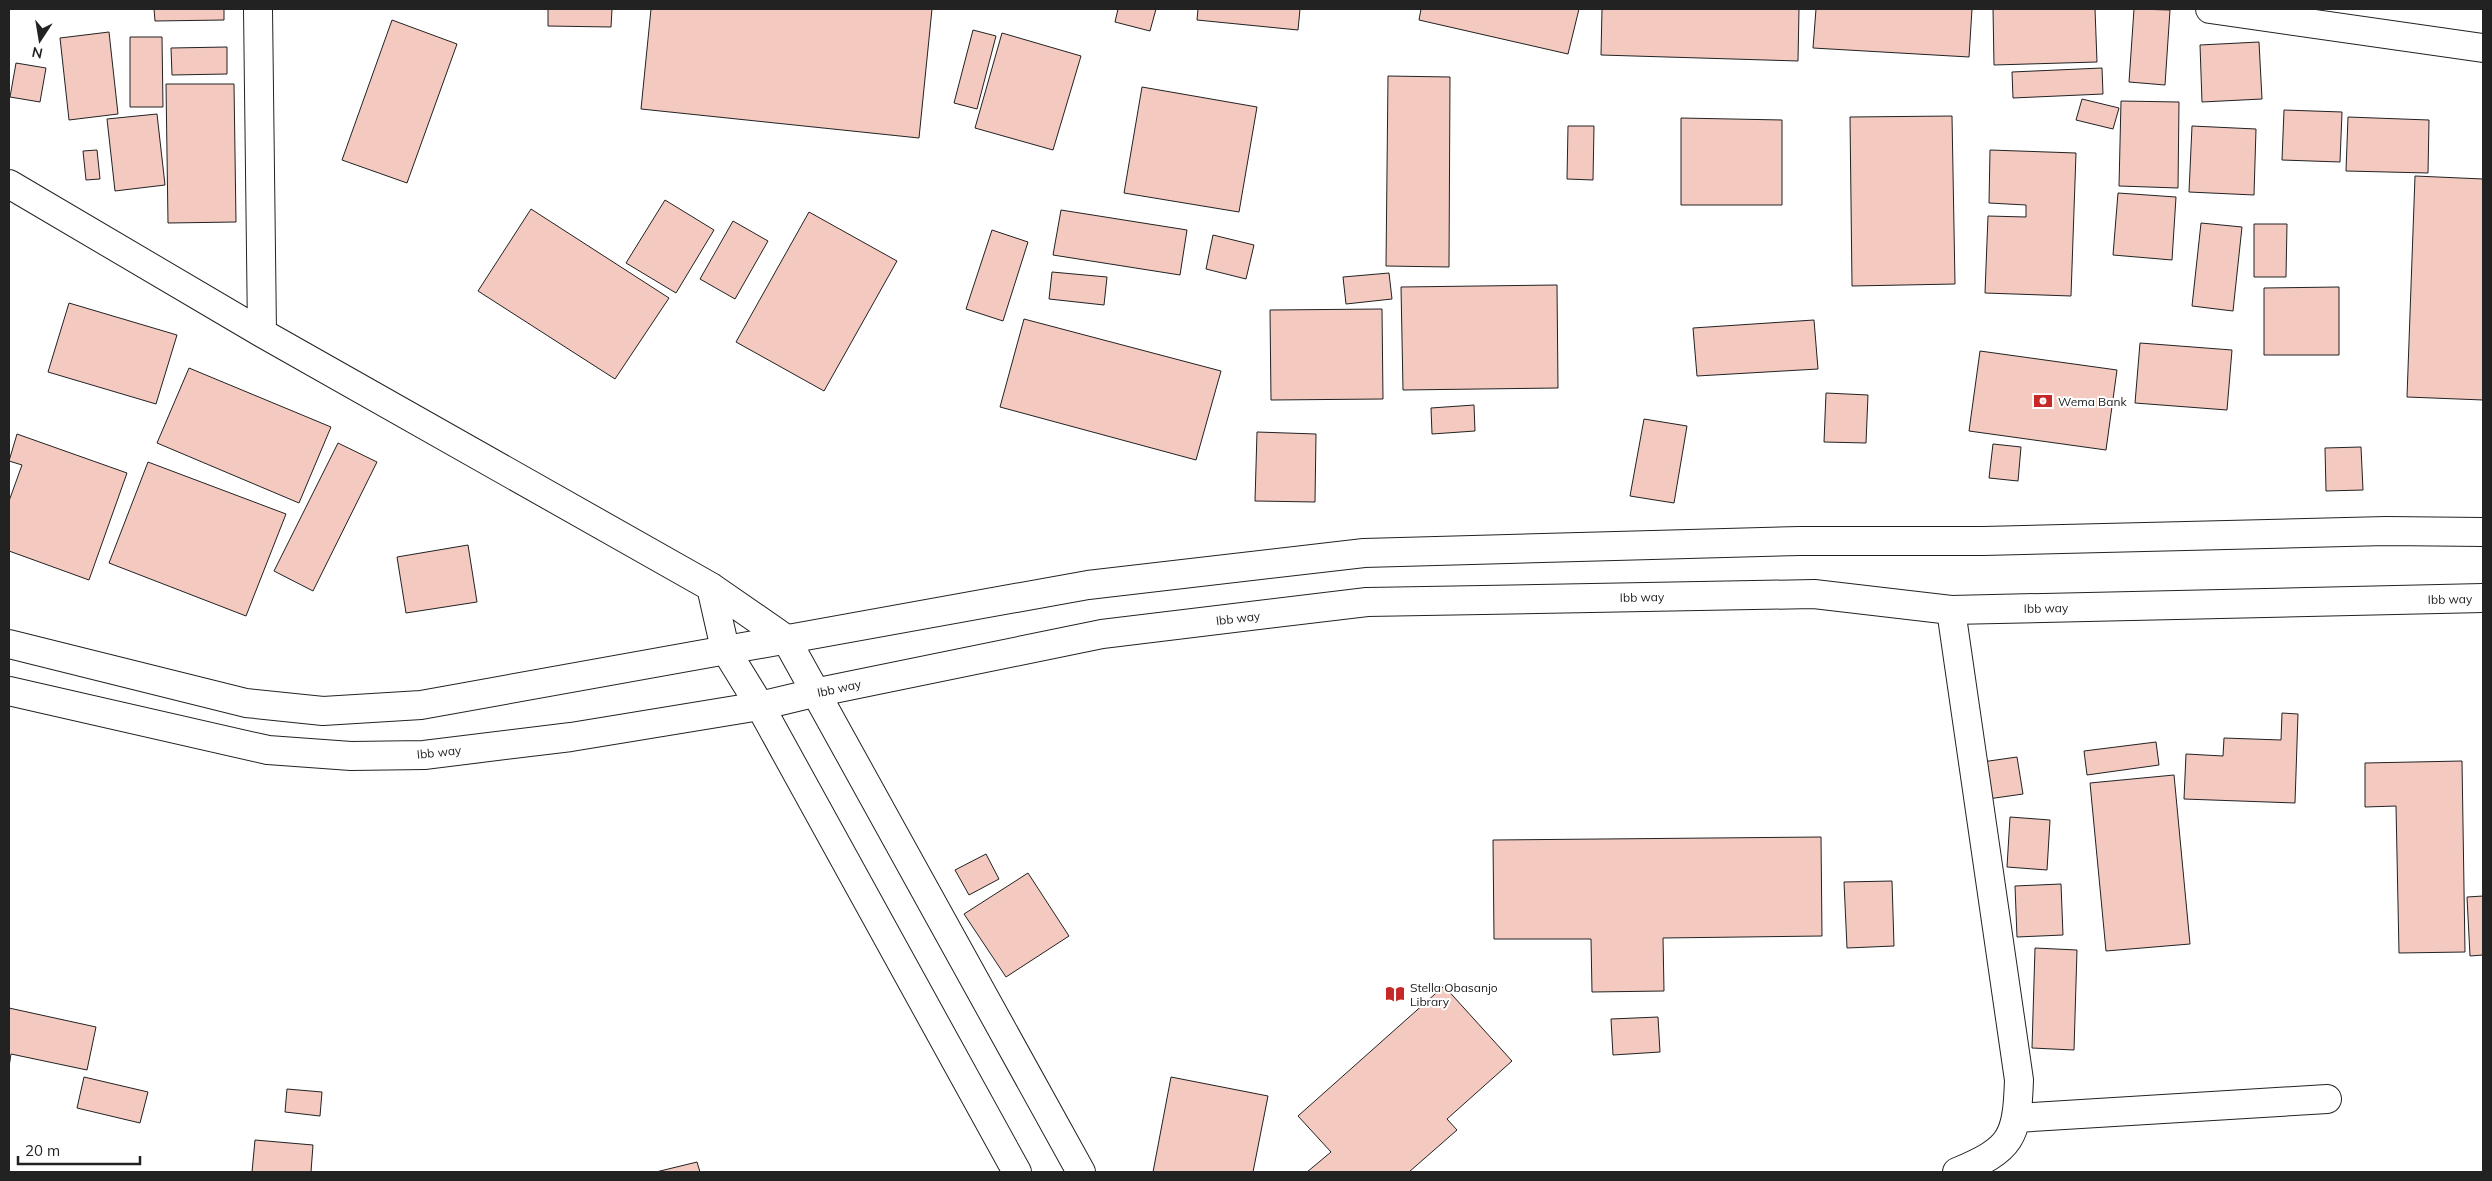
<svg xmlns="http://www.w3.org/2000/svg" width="2492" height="1181" font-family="Mulish,sans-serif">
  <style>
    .building { fill: #f3c9c0; stroke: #222 }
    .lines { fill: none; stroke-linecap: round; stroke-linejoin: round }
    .minor-casing { stroke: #222; stroke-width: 30 }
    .major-casing { stroke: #222; stroke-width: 30 }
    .highway-casing { stroke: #222; stroke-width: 30 }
    .minor { stroke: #fff; stroke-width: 28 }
    .major { stroke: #fff; stroke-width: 28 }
    .highway { stroke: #fff; stroke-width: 28 }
    .labels { text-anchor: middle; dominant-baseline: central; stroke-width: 4; stroke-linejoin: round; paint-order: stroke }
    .poi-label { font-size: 12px; fill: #222; stroke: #fff; text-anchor: start }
    .street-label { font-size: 12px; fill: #222; stroke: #fff }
  </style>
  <rect width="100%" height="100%" fill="#fff"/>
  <!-- building -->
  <path class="building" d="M154 9H224V20L155 21Z
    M548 9H612L611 27 548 26Z
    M651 9H932L919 138 641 109Z
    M1118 9H1156L1150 31 1115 22Z
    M1198 9H1300L1298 30 1197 20Z
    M1421 9H1579L1568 54 1419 20Z
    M1602 9H1799L1798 61 1601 55Z
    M1816 9H1972L1969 57 1813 48Z
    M1993 9H2095L2097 62 1994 65Z
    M2134 9 2170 10 2165 85 2129 82Z
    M392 20 457 44 407 183 342 160Z
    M973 30 996 36 977 109 954 103Z
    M109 32 118 114 69 120 60 38Z
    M1002 33 1081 56 1053 150 975 128Z
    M130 37H162L163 107H130Z
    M2259 42 2262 99 2202 102 2200 45Z
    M227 47V74L172 75 171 48Z
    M16 63 46 68 40 102 10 97Z
    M2102 68 2103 94 2013 98 2012 72Z
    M1388 76 1450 77 1449 267 1386 266Z
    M166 84H234L236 222 168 223Z
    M1142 87 1257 107 1239 212 1124 193Z
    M2082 99 2119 108 2113 129 2076 120Z
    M2121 101 2179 102 2178 188 2119 186Z
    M2284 110 2342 112 2340 162 2282 160Z
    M157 114 165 185 115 191 107 119Z
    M1952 116 1955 284 1852 286 1850 117Z
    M2348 117 2429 120 2428 173 2346 171Z
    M1681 118 1782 120V205H1681Z
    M1568 126H1594L1593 180 1567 179Z
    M2192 126 2256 129 2254 195 2189 192Z
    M97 150 100 179 86 180 83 151Z
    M1990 150 2076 153 2071 296 1985 293 1988 216 2026 217V205L1989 203Z
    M2415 176 2483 179V400L2407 397Z
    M2118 193 2176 197 2172 260 2113 255Z
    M665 200 714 230 676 293 626 263Z
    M531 209 669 298 615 379 478 291Z
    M1061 210 1187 230 1180 275 1053 255Z
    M809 212 897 261 824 391 736 342Z
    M733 221 768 241 735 299 700 279Z
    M2201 223 2242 227 2233 311 2192 306Z
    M2254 224H2287L2286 277H2254Z
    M992 230 1028 242 1003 321 966 309Z
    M1213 235 1254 245 1246 279 1206 269Z
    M1052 272 1107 277 1104 305 1049 299Z
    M1389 273 1392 299 1346 304 1343 277Z
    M1557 285 1558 388 1403 390 1401 287Z
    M2339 287V355H2264V288Z
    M69 303 177 335 156 404 48 372Z
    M1382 309 1383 399 1271 400 1270 310Z
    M1024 319 1221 371 1196 460 1000 407Z
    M1814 320 1818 369 1697 376 1693 328Z
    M2140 343 2232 350 2227 410 2135 403Z
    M1980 351 2117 370 2106 450 1969 431Z
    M189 368 331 427 299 503 157 443Z
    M1826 393 1868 395 1866 443 1824 442Z
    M1474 405 1475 431 1432 434 1431 408Z
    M1644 419 1687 426 1674 503 1630 496Z
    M1257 432 1316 434 1315 502 1255 501Z
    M17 434 127 473 89 580 9 551V501L22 465 9 461Z
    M338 443 377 462 313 591 274 571Z
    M1993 444 2021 447 2018 481 1989 478Z
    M2361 447 2363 490 2326 491 2325 448Z
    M148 462 286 514 246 616 109 563Z
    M468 545 477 602 406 613 397 557Z
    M2282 713 2298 714 2295 803 2184 799 2186 754 2223 756 2224 738 2281 740Z
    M2156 742 2159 765 2087 775 2084 751Z
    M2017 757 2023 794 1988 799 1982 762Z
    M2462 761 2465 952 2399 953 2396 806 2365 807V763Z
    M2174 775 2190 944 2106 951 2090 783Z
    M2010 817 2050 820 2047 870 2007 867Z
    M1821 837 1822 936 1663 938 1664 991 1592 992 1591 939H1494L1493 840Z
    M986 854 999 879 969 895 955 870Z
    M1028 873 1069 936 1006 977 964 914Z
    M1892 881 1894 946 1847 948 1844 882Z
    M2061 884 2063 935 2017 937 2015 886Z
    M2483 896V955L2470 956 2467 897Z
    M2035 948 2077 950 2074 1050 2032 1048Z
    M1444 986 1512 1061 1447 1119 1457 1130 1409 1172H1307L1331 1152 1298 1116Z
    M9 1008 96 1027 87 1070 11 1054 9 1067Z
    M1658 1017 1660 1052 1613 1055 1611 1019Z
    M84 1077 148 1092 140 1123 77 1108Z
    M1171 1077 1268 1096 1253 1172H1153Z
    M287 1089 322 1092 320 1116 285 1112Z
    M255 1140 313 1145 311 1172H252Z
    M697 1162 700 1172H656Z"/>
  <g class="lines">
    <!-- minor casing -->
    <g class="minor-casing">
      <path id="minor" d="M258 9 262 333
        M2210 9 2483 48
        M9 184 262 333 711 587 786 639
        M711 587 725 649
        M1951 610 2019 1080C2017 1138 2012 1149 1957 1172
        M2017 1118 2327 1099"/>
    </g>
    <!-- major casing -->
    <g class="major-casing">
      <path id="major" d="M786 639 1081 1172
        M725 649 760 706 1017 1172"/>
    </g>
    <!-- highway casing -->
    <g class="highway-casing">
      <path id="highway" d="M9 644 246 703 323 711 421 705 1088 585 1364 553 1800 541H1983L2386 531 2483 532
        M9 691 268 750 351 756 424 755 571 737 760 706 814 693 1102 634 1367 602 1814 594 1951 610 2483 598"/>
    </g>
    <!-- minor -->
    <use href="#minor" class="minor"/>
    <!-- major -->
    <use href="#major" class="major"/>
    <!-- highway -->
    <use href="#highway" class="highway"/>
  </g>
  <!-- icons -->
  <defs>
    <g id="bank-bare" transform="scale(1.5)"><path d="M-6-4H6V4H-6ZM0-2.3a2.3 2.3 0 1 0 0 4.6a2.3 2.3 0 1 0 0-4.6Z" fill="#c62828" stroke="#fff" stroke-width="2.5" paint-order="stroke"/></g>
    <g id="library-bare" transform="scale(1.5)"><path d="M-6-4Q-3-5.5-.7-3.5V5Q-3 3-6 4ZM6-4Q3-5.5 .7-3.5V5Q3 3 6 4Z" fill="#c62828" stroke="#fff" stroke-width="2.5" paint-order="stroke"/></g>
  </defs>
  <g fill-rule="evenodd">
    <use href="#bank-bare" x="2043" y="401"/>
    <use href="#library-bare" x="1395" y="994"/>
  </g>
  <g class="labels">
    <!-- poi labels -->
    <g class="poi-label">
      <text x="2058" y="401">Wema Bank</text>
      <text x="1410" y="987">Stella Obasanjo<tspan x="1410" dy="14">Library</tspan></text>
    </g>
    <!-- street labels -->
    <g class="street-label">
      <text transform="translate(1642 597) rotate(-1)">Ibb way</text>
      <text transform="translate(2450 599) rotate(-1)">Ibb way</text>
      <text transform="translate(2046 608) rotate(-1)">Ibb way</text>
      <text transform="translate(1238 618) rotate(-7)">Ibb way</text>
      <text transform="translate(839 688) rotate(-12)">Ibb way</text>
      <text transform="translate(439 752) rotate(-6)">Ibb way</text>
    </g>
  </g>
  <!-- border -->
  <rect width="2492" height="1181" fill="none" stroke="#222222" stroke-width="20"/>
  <!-- north arrow -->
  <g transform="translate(40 40) rotate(192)" stroke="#ffffff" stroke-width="4" paint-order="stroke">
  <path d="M0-4L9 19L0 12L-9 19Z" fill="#222222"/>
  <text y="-8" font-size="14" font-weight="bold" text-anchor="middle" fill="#222222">N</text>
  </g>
  <!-- scale -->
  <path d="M18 1156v8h122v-8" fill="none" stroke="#222222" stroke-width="2.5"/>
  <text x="25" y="1156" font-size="15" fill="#222222" stroke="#ffffff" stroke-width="4" paint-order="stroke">20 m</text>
</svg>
